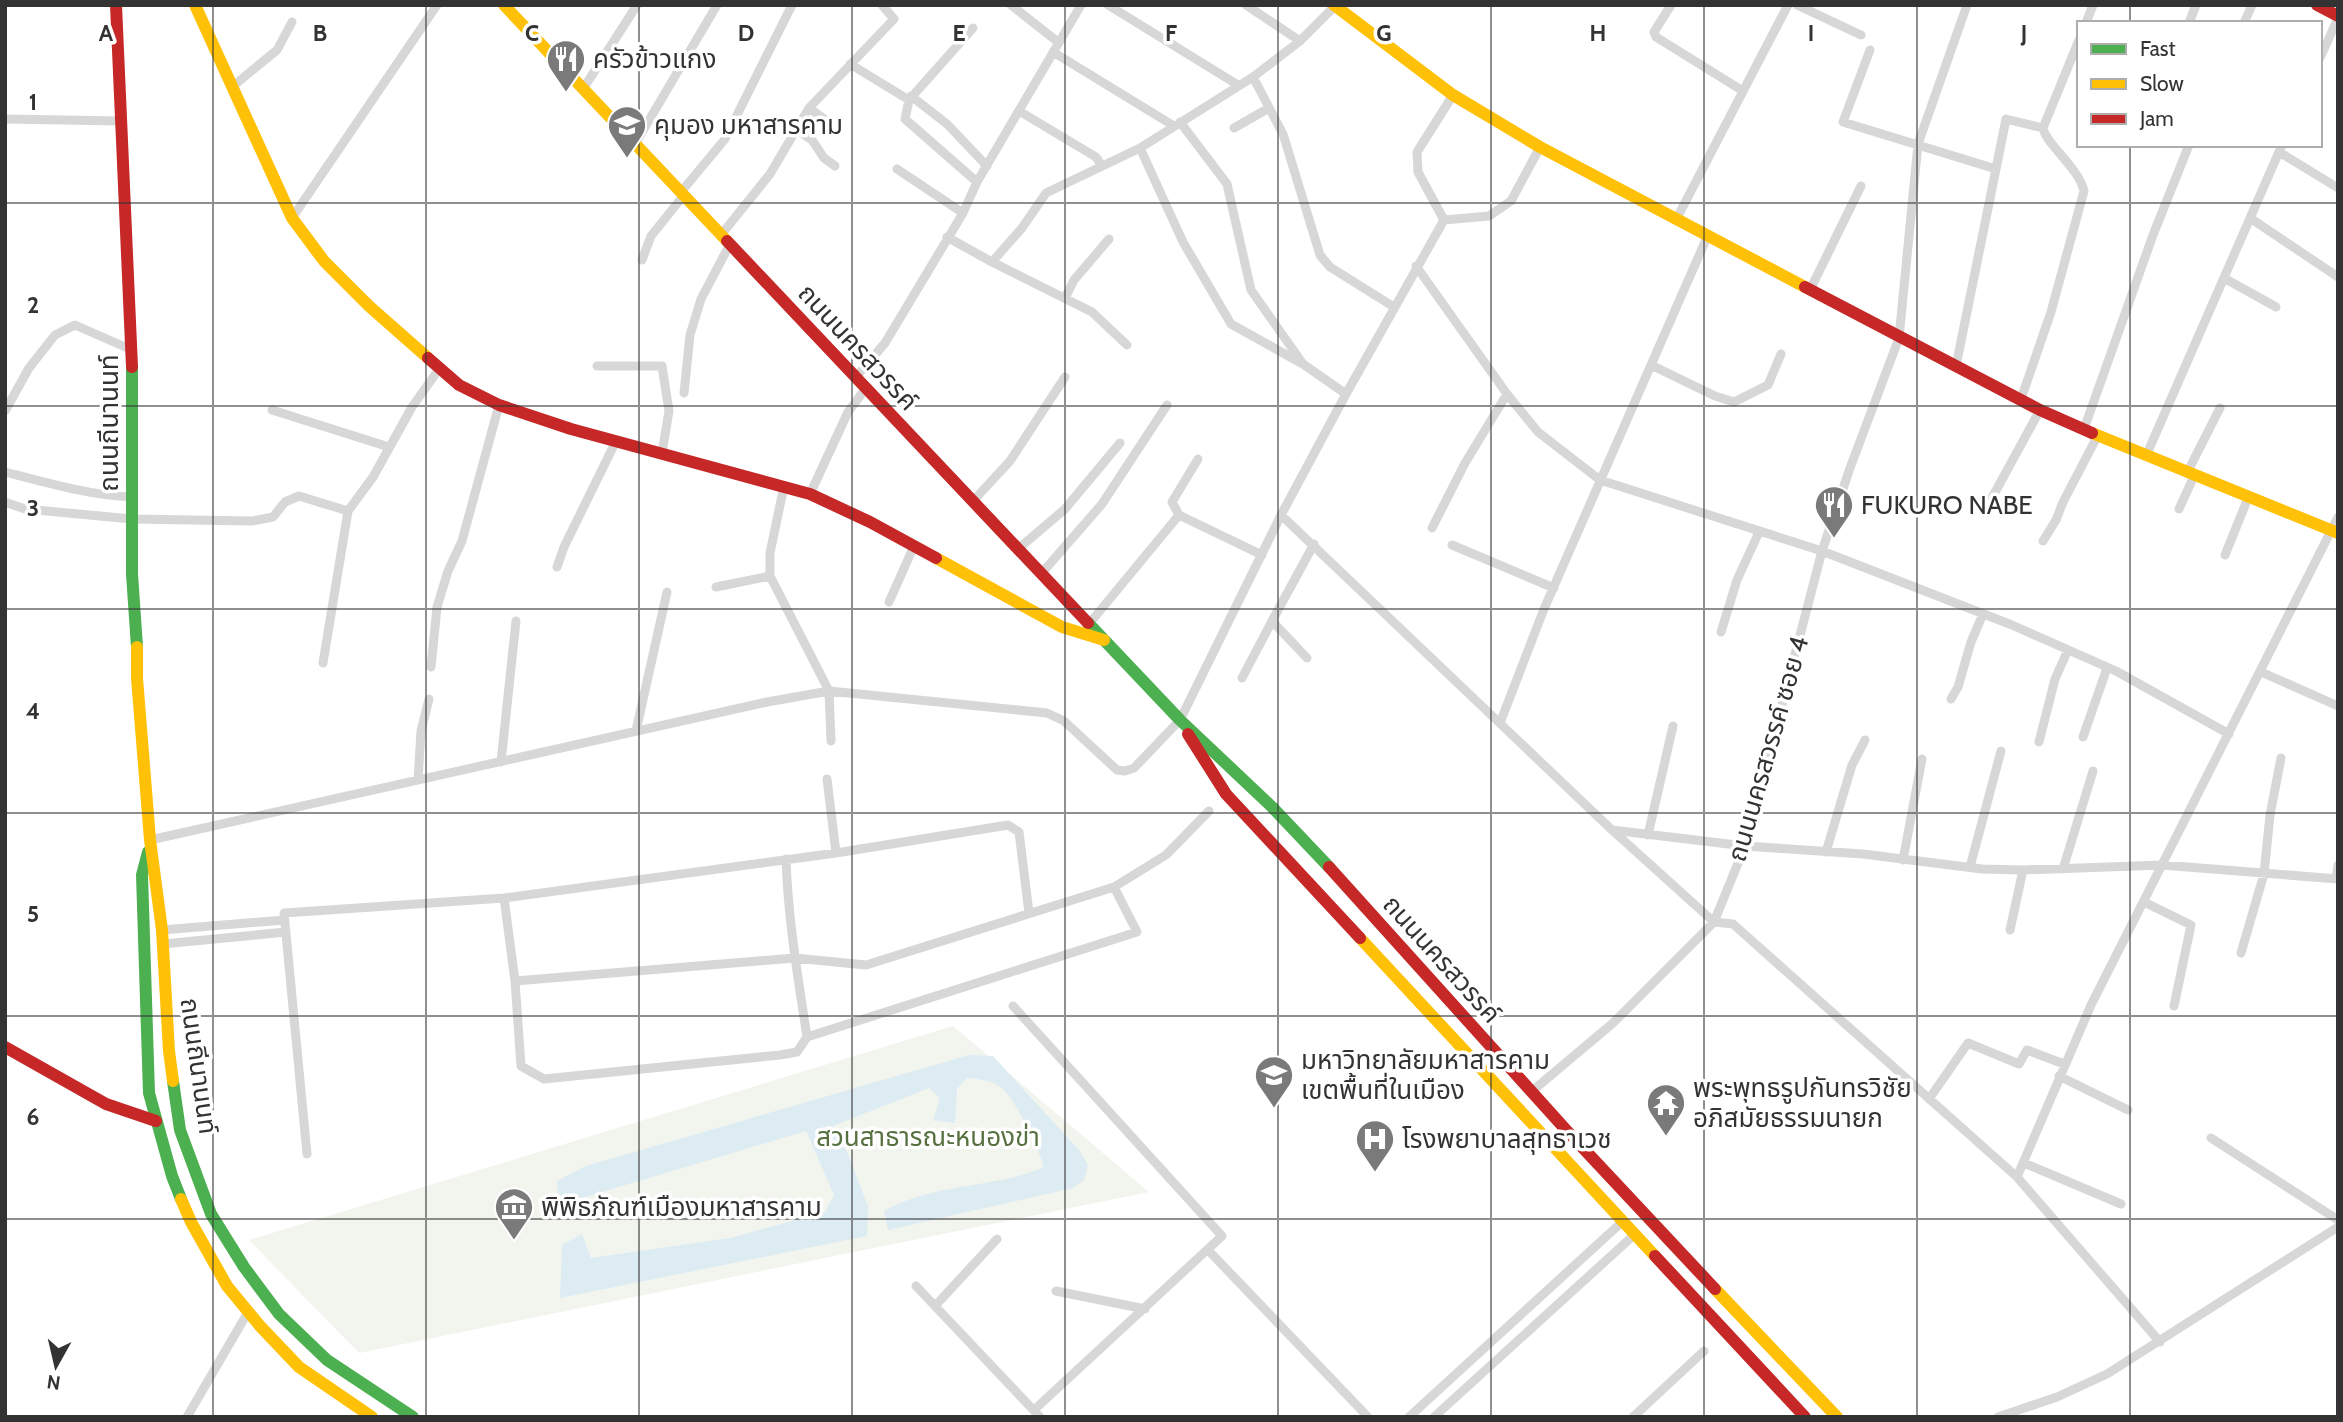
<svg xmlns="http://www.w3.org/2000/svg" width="2343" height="1422" font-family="Cabin,'Noto Sans Thai',sans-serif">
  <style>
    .green { fill: #f1f5ed }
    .water { fill: #ddebf3 }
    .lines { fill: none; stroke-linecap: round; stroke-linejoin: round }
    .street { stroke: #d7d7d7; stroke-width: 9 }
    .fast { stroke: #4caf50; stroke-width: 12 }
    .slow { stroke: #ffc107; stroke-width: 12 }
    .jam { stroke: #c62828; stroke-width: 12 }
    .grid { fill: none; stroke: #333; stroke-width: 2; stroke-opacity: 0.55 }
    .labels { text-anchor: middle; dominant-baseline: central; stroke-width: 7; stroke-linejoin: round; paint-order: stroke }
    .poi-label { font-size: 26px; fill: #333; stroke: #fff; text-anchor: start }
    .street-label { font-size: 26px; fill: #333; stroke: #fff }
    .park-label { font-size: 26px; fill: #56703f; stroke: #fff }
    .grid-label { font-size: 23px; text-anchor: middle; font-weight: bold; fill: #333; stroke: #fff; stroke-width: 7; stroke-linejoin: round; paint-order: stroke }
  </style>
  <rect width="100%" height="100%" fill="#fff"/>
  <!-- green -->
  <path class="green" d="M953 1026 1149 1192 359 1353 249 1240Z"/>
  <!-- water -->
  <path class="water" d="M969 1055 993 1056 1079 1150 1088 1165 1084 1180 1073 1188 888 1230 884 1211C935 1182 993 1189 1044 1167 1039 1149 1014 1095 999 1086 989 1080 978 1079 967 1078L957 1089 955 1123 933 1120 940 1098 929 1088 833 1126 847 1152 868 1206 867 1236 560 1298 562 1245 582 1234 591 1258 730 1238 825 1212 834 1195 806 1131 585 1197 575 1213 559 1214 557 1181 586 1166Z"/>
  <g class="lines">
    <!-- street -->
    <path class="street" d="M1011 5 1058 42
      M1108 5 1238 85
      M1246 5 1300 41
      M1671 5 1654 32 1656 37 1743 91
      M1797 5 1861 35
      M2086 23 2093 5
      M2189 23 2196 5
      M2244 23 2252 5
      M1870 50 1843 122 1996 169 1956 366
      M1053 52 1174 126
      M2320 58 2338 18
      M850 64 909 100 905 119 977 182
      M1253 77 1283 134 1320 255 1330 267 1394 307
      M232 87 277 50 292 22
      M583 89 637 5
      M1453 95 1417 152 1418 172 1444 220 1489 216 1511 201 1540 147
      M911 96 947 124 987 166
      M909 100 973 28
      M809 108 838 129
      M1019 111 1096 157 1102 166
      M5 119 122 121
      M1180 122 1227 184 1251 290 1303 364 1346 394
      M1234 128 1269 108
      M796 129 812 140 824 158 835 166
      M635 144 717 5
      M1140 148 1183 242 1231 324 1301 363
      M2279 152 2338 188
      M897 169 963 213
      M1996 169 2006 119 2043 128 2079 40
      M681 192 725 139 792 5
      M292 218 437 5
      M1677 218 1788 5
      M2250 218 2338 277
      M721 235 770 174 809 108 894 19 882 5
      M947 237 992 262 1092 312 1127 345
      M642 260 651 236 684 195
      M992 262 1022 228 1046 193 1140 148 1253 77 1300 41 1336 5
      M1416 266 1507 394 1538 432 1600 480 1822 551 2012 625 2116 671 2229 734
      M2224 278 2276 307
      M1810 290 1861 186
      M1065 298 1074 280 1109 239
      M1651 365 1715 396 1734 402 1768 385 1781 354
      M597 366H662L669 411 662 453
      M856 377 885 343 963 213 977 182 1081 5
      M684 393 690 335 701 299 730 244
      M2021 399 2051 312 2084 191C2079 168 2045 143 2043 128
      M272 410 389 447
      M5 411 29 368 55 335 75 325 132 350
      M2084 429 2153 235 2189 145
      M2146 456 2282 145
      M5 472C47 483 89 495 132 497
      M2187 473 2220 408
      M784 486 770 553V576L829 691 831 741
      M810 494 848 412 866 388
      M973 501 1010 461 1065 377
      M5 502 25 509 132 519 252 521 273 517 285 502 299 496 348 511
      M1987 507 2040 410
      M2179 509 2194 476
      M1179 515 1262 555
      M1281 515 1612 830 1714 922 1733 924 2017 1177 2091 1005 2338 517
      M1432 528 1465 463 1507 394
      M2043 541 2056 520 2063 502 2098 435
      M1452 545 1554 588
      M1018 549 1065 509 1120 443
      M2225 555 2248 498
      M557 567 564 547 616 441
      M1041 574 1102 504 1167 405
      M716 587 770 576
      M889 602 914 546
      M1089 624 1179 515 1172 502 1198 459
      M1721 632 1737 580 1759 532
      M1307 658 1272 621 1314 544
      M323 663 348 511 373 477 412 407 439 369
      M431 667 437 607 448 571 462 541 499 405
      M2261 672 2338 706
      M1242 678 1272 621
      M1951 699 1958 687 1971 642 1983 614
      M1500 723 1544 609 1708 235
      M636 731 667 592
      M2083 737 2107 668
      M2039 742 2055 679 2068 650
      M501 762 516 621
      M827 779 836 853
      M418 780 421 731 429 699
      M1612 830 1745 846 1863 854 1982 869 2023 870 2162 865 2338 879
      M1648 835 1673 726
      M150 840 767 702 829 691 1047 713 1064 721 1117 770 1125 771 1134 768 1180 720 1281 515 1346 394 1444 220
      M1826 852 1852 765 1865 740
      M1903 860 1922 759
      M1970 867 2001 751
      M2063 869 2093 771
      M2336 879 2338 865
      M504 898 515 981 521 1066 544 1079 780 1055 797 1052 807 1037C798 978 788 919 786 859
      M2144 902 2191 925 2174 1006
      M162 930 285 920
      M2010 930 2023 870
      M163 944 286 932
      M2241 953 2264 874 2270 815 2281 758
      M515 981 795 958 866 965 1114 887 1166 855 1209 811
      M1013 1006 1222 1236 1034 1410
      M807 1037 1137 932 1114 887
      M2059 1076 2128 1110
      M1531 1092 1613 1023 1714 922 1745 846 1822 551 1850 468 1899 338 1918 144 1967 5
      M1929 1099 1968 1043 2019 1064 2027 1050 2064 1064
      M2211 1138 2338 1220
      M307 1154 284 913 504 898 836 853 1008 825 1019 832 1029 913
      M2024 1163 2121 1204
      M2017 1177 2160 1342
      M1208 1250 1368 1417
      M916 1286 1040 1417
      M1056 1291 1145 1309
      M935 1306 997 1239
      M187 1417 248 1312
      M1409 1417 1622 1222
      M1434 1417 1634 1235
      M1633 1417 1704 1351
      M1998 1417 2057 1397 2107 1374 2338 1227"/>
    <!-- fast -->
    <path class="fast" d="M132 367V574L137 647
      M1088 623 1180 720 1272 807 1329 867
      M148 852 142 875 149 1093 172 1176 181 1199
      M173 1081 180 1130 211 1214 244 1267 279 1314 327 1360 413 1417"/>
    <!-- slow -->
    <path class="slow" d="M195 5 292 218 324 261 369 306 428 358
      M504 5 727 241
      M1334 5 1453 95 1540 147 1805 287
      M2092 433 2338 533
      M936 558 1062 627 1104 640
      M137 647V678L150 840 162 930 169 1051 173 1081
      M1360 938 1655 1256
      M181 1199 191 1222 227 1286 260 1326 299 1367 372 1417
      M1715 1289 1837 1417"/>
    <!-- jam -->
    <path class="jam" d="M116 5 132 367
      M2317 5 2338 16
      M727 241 1088 623
      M1805 287 2040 410 2092 433
      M428 358 459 385 499 405 571 429 810 494 870 522 936 558
      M1188 734 1226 794 1360 938
      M1329 867 1567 1131 1715 1289
      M5 1047 106 1104 156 1121
      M1655 1256 1805 1417"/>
  </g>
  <!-- grid -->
  <path class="grid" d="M213 5V1417M426 5V1417M639 5V1417M852 5V1417M1065 5V1417M1278 5V1417M1491 5V1417M1704 5V1417M1917 5V1417M2130 5V23M2130 145V1417M5 203H2338M5 406H2338M5 609H2338M5 813H2338M5 1016H2338M5 1219H2338"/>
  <!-- icons -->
  <defs>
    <g id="restaurant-pin" transform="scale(2.0125)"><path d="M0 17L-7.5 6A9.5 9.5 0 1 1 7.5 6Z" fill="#7a7a7a" stroke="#fff"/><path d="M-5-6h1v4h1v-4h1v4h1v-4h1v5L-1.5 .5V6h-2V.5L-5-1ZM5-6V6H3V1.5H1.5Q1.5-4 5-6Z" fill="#fff"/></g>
    <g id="school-pin" transform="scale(2.0125)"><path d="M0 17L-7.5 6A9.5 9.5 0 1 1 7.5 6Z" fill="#7a7a7a" stroke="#fff"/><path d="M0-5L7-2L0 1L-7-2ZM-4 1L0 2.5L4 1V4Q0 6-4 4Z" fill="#fff"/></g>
    <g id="university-pin" transform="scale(2.0125)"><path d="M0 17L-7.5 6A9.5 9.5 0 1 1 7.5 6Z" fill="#7a7a7a" stroke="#fff"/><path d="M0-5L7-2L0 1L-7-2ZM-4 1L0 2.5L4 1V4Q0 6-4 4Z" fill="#fff"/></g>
    <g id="temple-pin" transform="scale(2.0125)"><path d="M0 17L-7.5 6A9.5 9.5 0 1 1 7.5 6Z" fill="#7a7a7a" stroke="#fff"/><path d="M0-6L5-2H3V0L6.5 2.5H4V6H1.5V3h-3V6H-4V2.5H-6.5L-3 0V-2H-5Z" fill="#fff"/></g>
    <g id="hospital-pin" transform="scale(2.0125)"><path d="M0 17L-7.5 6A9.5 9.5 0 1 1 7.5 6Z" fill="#7a7a7a" stroke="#fff"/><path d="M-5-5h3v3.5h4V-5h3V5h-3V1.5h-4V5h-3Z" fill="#fff"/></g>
    <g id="museum-pin" transform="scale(2.0125)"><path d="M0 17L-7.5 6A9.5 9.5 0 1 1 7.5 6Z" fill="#7a7a7a" stroke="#fff"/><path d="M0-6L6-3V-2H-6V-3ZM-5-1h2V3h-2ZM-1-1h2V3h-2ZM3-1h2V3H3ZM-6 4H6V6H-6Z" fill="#fff"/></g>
  </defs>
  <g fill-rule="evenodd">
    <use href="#restaurant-pin" x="566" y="59"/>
    <use href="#school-pin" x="627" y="125"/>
    <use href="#restaurant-pin" x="1834" y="505"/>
    <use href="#university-pin" x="1274" y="1075"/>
    <use href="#temple-pin" x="1666" y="1103"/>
    <use href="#hospital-pin" x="1375" y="1139"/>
    <use href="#museum-pin" x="514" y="1207"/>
  </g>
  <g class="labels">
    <!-- poi labels -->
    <g class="poi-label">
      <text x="593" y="59">ครัวข้าวแกง</text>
      <text x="654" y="125">คุมอง มหาสารคาม</text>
      <text x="1861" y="505">FUKURO NABE</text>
      <text x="1301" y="1060">มหาวิทยาลัยมหาสารคาม<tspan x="1301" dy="30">เขตพื้นที่ในเมือง</tspan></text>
      <text x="1693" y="1088">พระพุทธรูปกันทรวิชัย<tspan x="1693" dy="30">อภิสมัยธรรมนายก</tspan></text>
      <text x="1402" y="1139">โรงพยาบาลสุทธาเวช</text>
      <text x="541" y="1207">พิพิธภัณฑ์เมืองมหาสารคาม</text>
    </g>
    <!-- street labels -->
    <g class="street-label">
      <text transform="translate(858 347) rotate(47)">ถนนนครสวรรค์</text>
      <text transform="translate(109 423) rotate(-90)">ถนนถีนานนท์</text>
      <text transform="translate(1768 749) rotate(-74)">ถนนนครสวรรค์ ซอย 4</text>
      <text transform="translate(1442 959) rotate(48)">ถนนนครสวรรค์</text>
      <text transform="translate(199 1066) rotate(82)">ถนนถีนานนท์</text>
    </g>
    <!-- park labels -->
    <g class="park-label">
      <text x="928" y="1137">สวนสาธารณะหนองข่า</text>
    </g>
  </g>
  <g class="grid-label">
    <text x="106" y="41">A</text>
    <text x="320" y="41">B</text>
    <text x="532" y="41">C</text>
    <text x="746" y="41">D</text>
    <text x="959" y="41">E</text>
    <text x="1171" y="41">F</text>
    <text x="1384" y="41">G</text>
    <text x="1598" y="41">H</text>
    <text x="1811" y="41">I</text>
    <text x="2024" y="41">J</text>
    <text x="33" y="110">1</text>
    <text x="33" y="313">2</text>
    <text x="33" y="516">3</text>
    <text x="33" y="719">4</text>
    <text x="33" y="922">5</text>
    <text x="33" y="1125">6</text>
  </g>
  <!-- border -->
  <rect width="2343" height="1422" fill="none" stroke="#333333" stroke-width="14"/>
  <!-- legend -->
  <rect x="2077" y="21" width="245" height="126" fill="#ffffff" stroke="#adadad" stroke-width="2"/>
  <rect x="2091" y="44" width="35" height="10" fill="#4caf50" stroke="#adadad" stroke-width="2"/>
  <text x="2140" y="56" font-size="21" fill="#333333">Fast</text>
  <rect x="2091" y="79" width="35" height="10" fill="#ffc107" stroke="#adadad" stroke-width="2"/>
  <text x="2140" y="91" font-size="21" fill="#333333">Slow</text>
  <rect x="2091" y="114" width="35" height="10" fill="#c62828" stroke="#adadad" stroke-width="2"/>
  <text x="2140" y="126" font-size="21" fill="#333333">Jam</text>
  <!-- north arrow -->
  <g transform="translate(56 1366) rotate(188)" stroke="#ffffff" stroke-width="5" paint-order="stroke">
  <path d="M0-5L12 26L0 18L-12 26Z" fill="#333333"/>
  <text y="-10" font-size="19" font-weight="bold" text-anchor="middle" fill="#333333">N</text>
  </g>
</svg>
